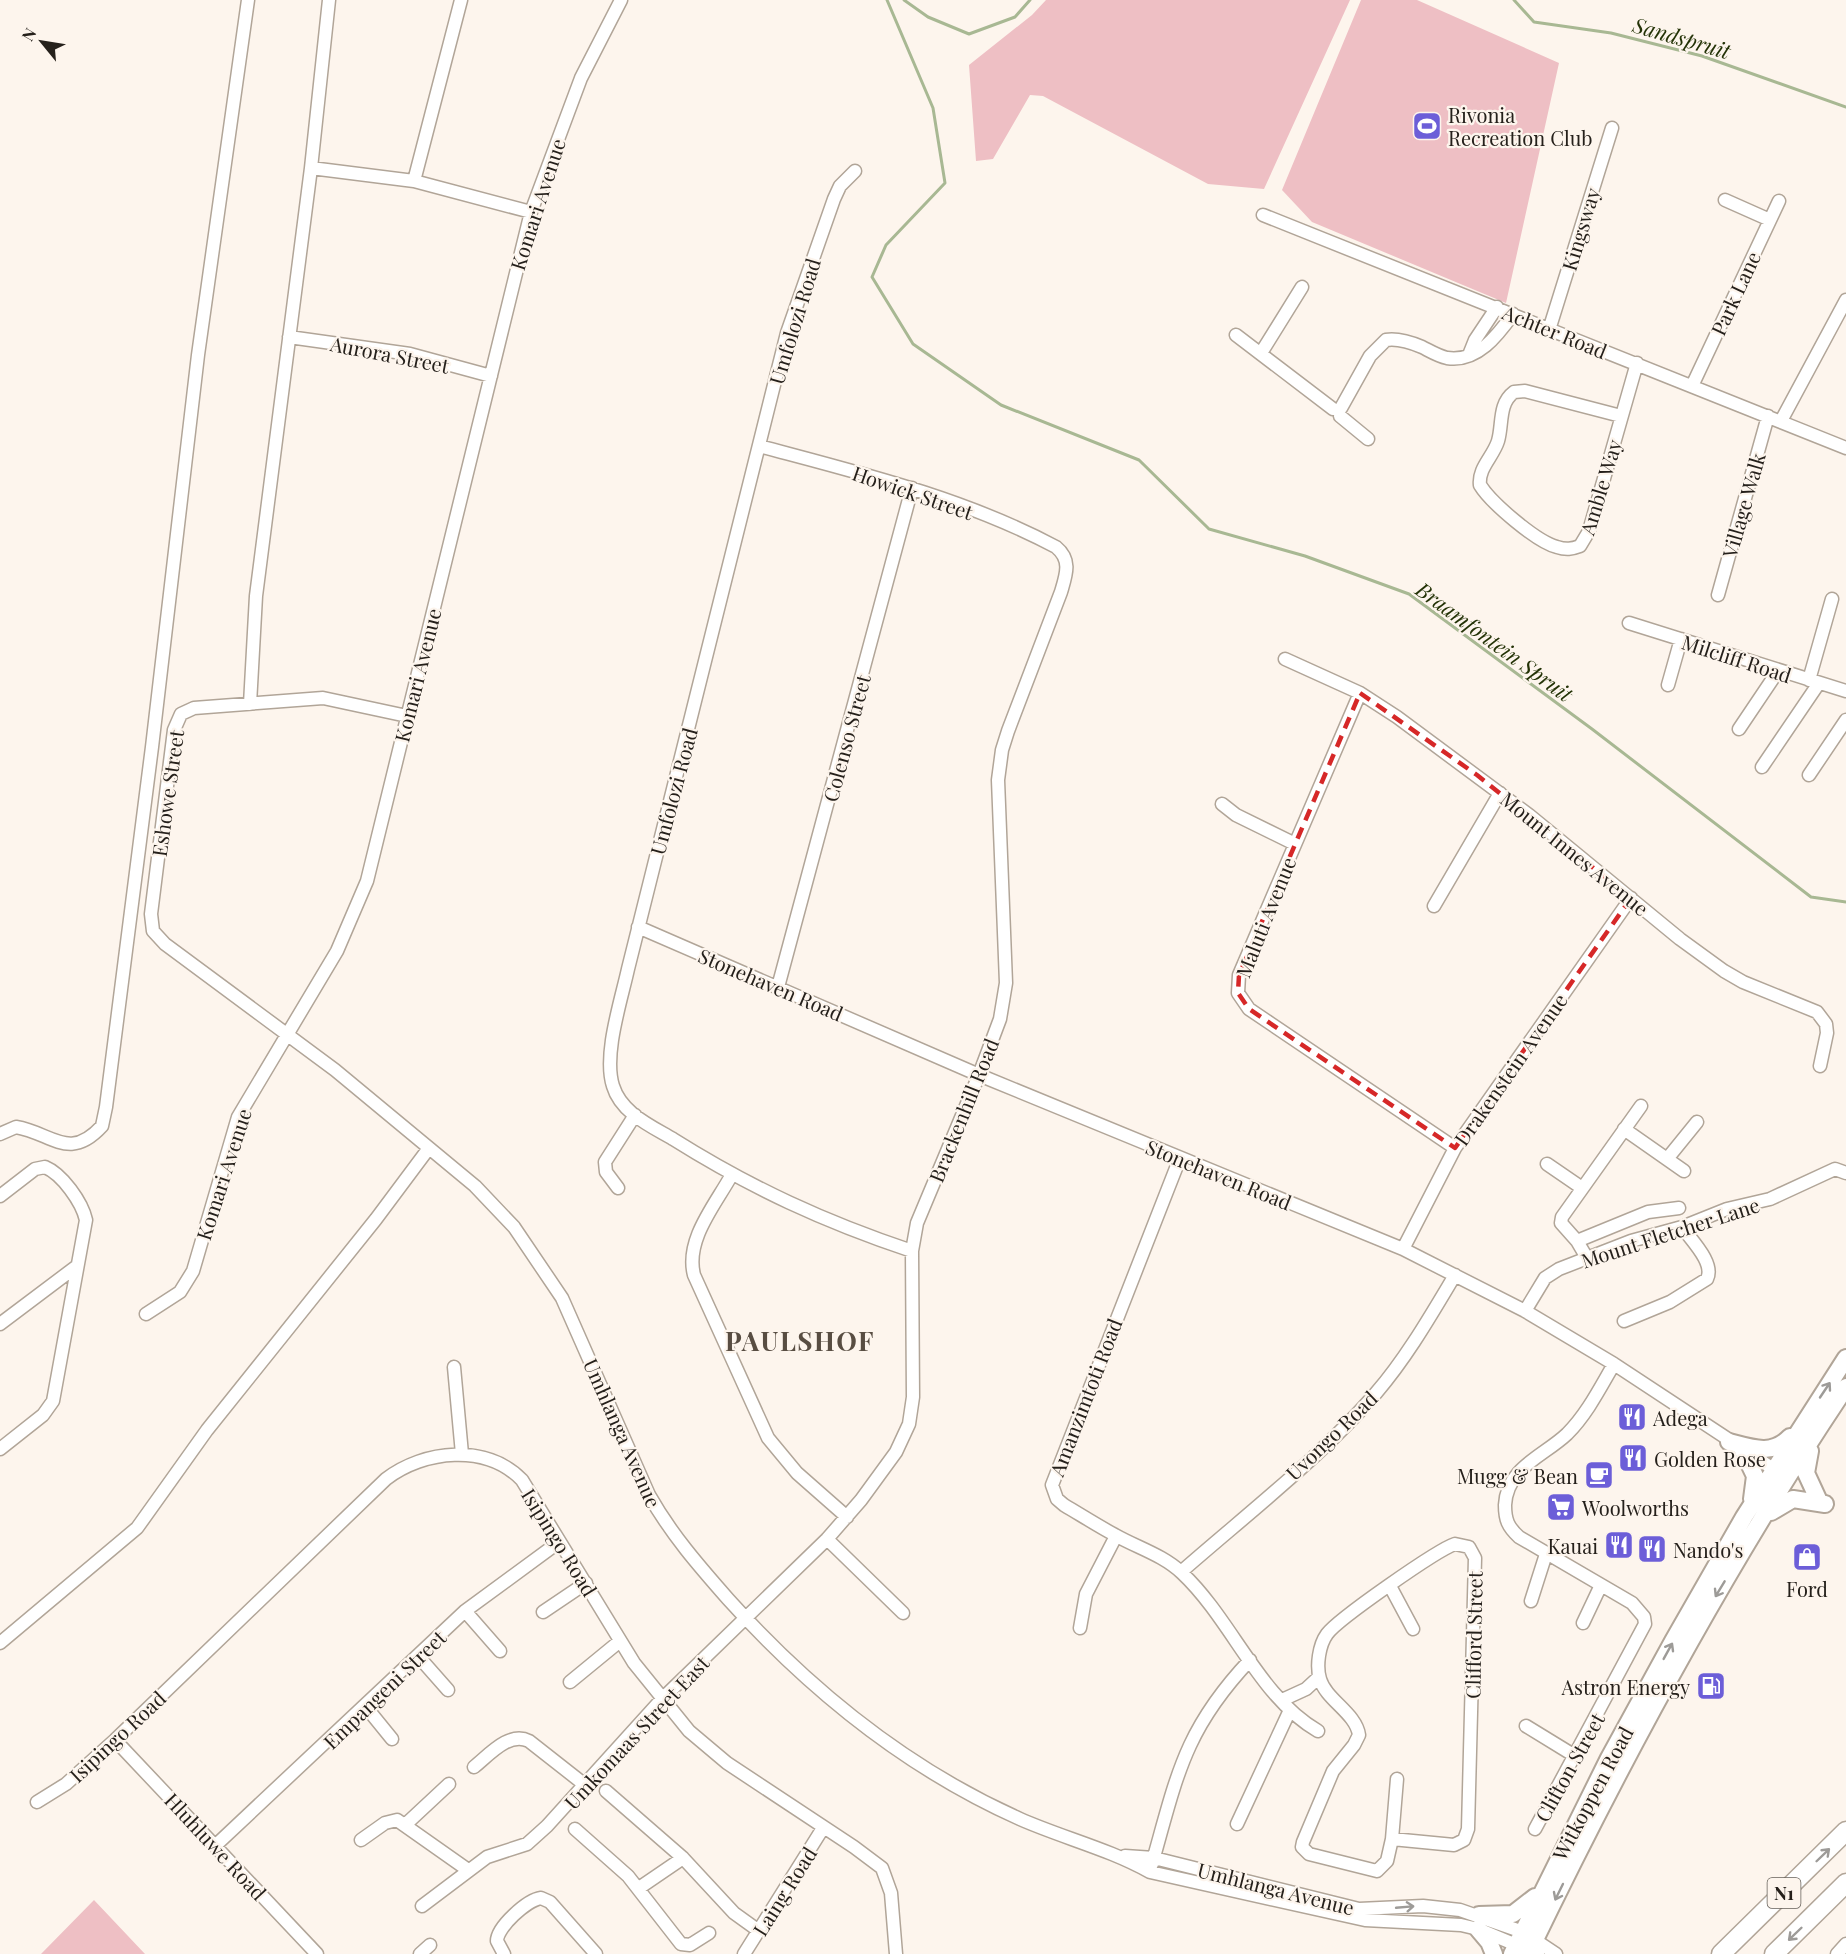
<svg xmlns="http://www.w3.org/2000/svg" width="1846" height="1954" font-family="'Playfair Display',serif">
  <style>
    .green { fill: #eebfc4 }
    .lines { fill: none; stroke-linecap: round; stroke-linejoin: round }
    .stream { stroke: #a8b893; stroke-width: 3 }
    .minor-casing { stroke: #b1a598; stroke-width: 15 }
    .major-casing { stroke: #b1a598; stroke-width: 20 }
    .highway-casing { stroke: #b1a598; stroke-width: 21 }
    .minor { stroke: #fff; stroke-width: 12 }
    .major { stroke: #fff; stroke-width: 16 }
    .highway { stroke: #fff; stroke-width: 18 }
    .oneway { stroke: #9d9b98 }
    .marked { fill: none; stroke: #d62828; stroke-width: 4.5; stroke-dasharray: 12 8; stroke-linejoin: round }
    .labels { text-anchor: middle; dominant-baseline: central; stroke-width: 4.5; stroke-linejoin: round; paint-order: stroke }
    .shield { fill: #fdf5ed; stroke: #66605a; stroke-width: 1.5 }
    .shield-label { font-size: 18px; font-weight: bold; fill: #25201b }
    .poi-label { font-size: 20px; fill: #25201b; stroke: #fdf5ed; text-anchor: start }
    .street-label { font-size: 20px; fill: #25201b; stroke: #fdf5ed }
    .water-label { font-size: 21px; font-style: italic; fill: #243307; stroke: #fdf5ed }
    .district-label { font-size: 26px; font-weight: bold; letter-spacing: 1.5px; fill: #584d42; stroke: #fdf5ed }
  </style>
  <rect width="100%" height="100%" fill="#fdf5ed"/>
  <!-- green -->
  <path class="green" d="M1046 0H1350L1264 189 1208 184 1043 96 1030 95 993 159 976 161 969 65 1032 15Z
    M1361 0H1417L1559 63 1506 303 1312 222 1282 190Z
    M94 1900 145 1954H41Z"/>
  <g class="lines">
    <!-- stream -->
    <path class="stream" d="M887 0 933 108 945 183 886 245 872 277 913 344 1001 405 1139 460 1209 529 1305 556 1409 594 1592 729 1811 897 1846 902
      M904 0 928 17 969 34 1015 17 1030 0
      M1514 0 1534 22 1611 33 1702 56 1846 107"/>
    <!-- minor casing -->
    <g class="minor-casing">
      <path id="minor" d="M311 168 414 181 531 212
        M855 171 840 186 834 199 787 333 628 969C621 1001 603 1055 613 1086 621 1113 651 1126 673 1139 751 1188 825 1222 912 1251
        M414 181 461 0
        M1725 200 1770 220
        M1263 215 1846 448
        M1549 330 1612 128
        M1236 335 1333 409
        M289 337 410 354 491 376
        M1261 353 1302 287
        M1469 355 1475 340 1497 307
        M1692 386 1779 201
        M1341 408 1370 356 1386 340C1398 338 1410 342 1422 347 1430 351 1438 356 1447 358 1477 363 1498 335 1513 314
        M1340 416 1368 439
        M1621 416 1525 391 1514 392C1498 404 1503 424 1498 441 1493 457 1478 468 1480 485 1491 503 1537 542 1557 547 1566 550 1572 549 1580 546L1589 531 1637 363
        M1781 421 1846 300
        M1718 595 1768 416
        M1629 623 1846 691
        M1285 659 1360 693 1397 717 1529 815 1680 939 1724 971 1743 982 1817 1012 1826 1024 1827 1033 1820 1066
        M1809 680 1832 599
        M1668 685 1681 639
        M1360 693 1239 975 1238 993 1249 1009 1455 1148
        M250 704 256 596 311 168 329 0
        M407 716 323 698 194 708 181 714 174 730 151 914 153 931 165 944 335 1070 475 1186 514 1227 562 1298 649 1495C671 1534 699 1566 728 1599 810 1690 908 1769 1020 1819 1063 1838 1109 1849 1150 1872L1365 1920 1461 1925 1478 1929 1538 1954
        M1739 729 1778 671
        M1762 767 1819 683
        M1809 775 1846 720
        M1222 804 1236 815 1295 844
        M1434 906 1500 793
        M638 927 979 1075 1403 1249 1525 1311 1614 1364 1781 1474
        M778 987 912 488
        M1624 1129 1684 1171
        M0 1134 16 1127C52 1133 69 1162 102 1126L106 1107 152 747 198 355 248 0
        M1180 1158 1052 1485 1057 1499 1064 1505C1081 1515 1098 1526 1115 1535 1138 1548 1163 1555 1182 1573 1232 1620 1259 1697 1318 1731
        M1667 1159 1697 1122
        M1547 1164 1582 1188
        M731 1176C715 1205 685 1240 694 1275L768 1438 797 1473 847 1517
        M618 1188 606 1172 605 1162 635 1115
        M0 1196 35 1169 45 1167C62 1174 82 1202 86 1220L53 1401 43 1415 0 1449
        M1577 1241 1648 1212 1679 1208
        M1403 1249 1455 1148 1631 898
        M1587 1258 1577 1241 1561 1223 1562 1217 1641 1106
        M1525 1311 1545 1278 1559 1269 1631 1241 1682 1227 1727 1209 1770 1199 1835 1169 1846 1173
        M146 1314 180 1292 193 1271 238 1117 337 951 367 881 531 212 581 78 621 0
        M1624 1321 1670 1302 1707 1279C1715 1263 1691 1240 1682 1227
        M0 1324 77 1266
        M454 1367 462 1454
        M827 1539 903 1613
        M1455 1544 1469 1547 1475 1558 1468 1829 1464 1840 1454 1845 1392 1839 1387 1861 1377 1871 1309 1854 1302 1847 1303 1842 1333 1771 1354 1745 1359 1735C1356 1713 1326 1700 1320 1679 1316 1666 1319 1645 1327 1634 1338 1619 1437 1550 1455 1544Z
        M1181 1572C1246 1515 1320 1458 1376 1393 1407 1357 1431 1315 1455 1275
        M1390 1586 1413 1629
        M1531 1601 1546 1554
        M465 1611 500 1651
        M543 1612 586 1583
        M1583 1623 1601 1585
        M1080 1628 1086 1594 1116 1536
        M0 1643 137 1528 207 1430 376 1219 429 1148
        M418 1656 448 1690
        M570 1682 620 1641
        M1282 1700 1306 1689 1319 1677
        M366 1707 392 1739
        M1526 1726 1575 1756
        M115 1740 317 1954
        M474 1767C489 1755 509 1731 529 1741L585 1785
        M606 1791 683 1858 734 1913 759 1931
        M37 1802 66 1784 115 1740 386 1479C424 1450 486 1443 522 1480L634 1663 689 1731 727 1763 854 1847 882 1868 891 1893 896 1954
        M1237 1824 1290 1710
        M405 1825 449 1784
        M575 1829 628 1876 681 1944 690 1945 709 1933
        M1535 1829 1645 1624 1644 1617 1632 1603 1519 1537C1508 1527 1505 1520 1505 1505 1507 1467 1544 1456 1567 1434 1587 1414 1600 1388 1614 1364
        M1392 1839 1397 1779
        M361 1840 385 1823 397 1820 468 1870
        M216 1845 465 1611 559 1542
        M1125 1856 1154 1858 1359 1909 1423 1906 1460 1910 1523 1932 1556 1954
        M1152 1864C1177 1776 1184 1730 1250 1660
        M639 1888 683 1858
        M422 1906 487 1857 527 1844 547 1826 661 1700 827 1539 861 1500 896 1452 909 1424 913 1397 912 1251 917 1223 979 1075 1000 1019 1006 983 998 780 1002 750 1008 731 1061 592C1066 575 1072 560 1056 547 964 498 860 473 759 446
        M420 1954 430 1945
        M504 1954 497 1941C497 1927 527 1900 541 1898L550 1902 596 1954
        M744 1954 823 1828
        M1837 1954 1846 1944"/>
    </g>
    <!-- major casing -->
    <g class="major-casing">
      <path id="major" d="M1729 1442C1752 1448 1772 1456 1790 1437
        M1743 1451 1755 1476 1752 1499
        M1810 1451 1806 1473 1818 1499
        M1771 1512 1793 1499 1825 1504
        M1479 1915 1513 1914 1535 1897
        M1478 1929 1489 1942 1494 1954
        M1512 1954 1609 1758 1673 1641 1744 1517 1846 1358
        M1528 1954C1622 1759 1725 1567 1846 1387"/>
    </g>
    <!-- highway casing -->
    <g class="highway-casing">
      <path id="highway" d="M1721 1954 1846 1831
        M1774 1954 1846 1883"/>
    </g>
    <!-- minor -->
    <use href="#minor" class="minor"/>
    <!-- major -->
    <use href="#major" class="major"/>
    <!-- highway -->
    <use href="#highway" class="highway"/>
  </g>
  <!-- one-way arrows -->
  <defs><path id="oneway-shaft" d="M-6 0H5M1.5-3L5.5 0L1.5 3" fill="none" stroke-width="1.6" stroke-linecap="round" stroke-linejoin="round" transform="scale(1.5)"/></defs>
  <g class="oneway">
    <use href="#oneway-shaft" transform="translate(1825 1390) rotate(-56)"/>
    <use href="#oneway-shaft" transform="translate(1720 1589) rotate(121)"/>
    <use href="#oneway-shaft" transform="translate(1668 1651) rotate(-61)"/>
    <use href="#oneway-shaft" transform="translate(1823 1855) rotate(-44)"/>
    <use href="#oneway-shaft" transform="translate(1559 1892) rotate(116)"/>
    <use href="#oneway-shaft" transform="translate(1405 1907) rotate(-5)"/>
    <use href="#oneway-shaft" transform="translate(1795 1934) rotate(136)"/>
  </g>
  <!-- marked area -->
  <path class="marked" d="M1360 693 1477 775 1631 898 1455 1148 1249 1009 1238 993 1239 975Z"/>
  <!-- icons -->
  <defs>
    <g id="stadium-square" transform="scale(1.5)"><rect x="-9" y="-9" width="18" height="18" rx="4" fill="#6c5ed8" stroke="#fdf5ed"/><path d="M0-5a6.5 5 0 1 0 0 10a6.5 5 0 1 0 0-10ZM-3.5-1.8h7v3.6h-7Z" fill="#fff"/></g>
    <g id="restaurant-square" transform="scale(1.5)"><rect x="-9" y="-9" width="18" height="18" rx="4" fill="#6c5ed8" stroke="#fdf5ed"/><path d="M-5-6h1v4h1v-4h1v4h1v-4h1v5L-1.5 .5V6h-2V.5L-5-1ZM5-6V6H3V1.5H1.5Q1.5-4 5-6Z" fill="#fff"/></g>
    <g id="cafe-square" transform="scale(1.5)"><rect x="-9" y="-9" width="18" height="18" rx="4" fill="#6c5ed8" stroke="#fdf5ed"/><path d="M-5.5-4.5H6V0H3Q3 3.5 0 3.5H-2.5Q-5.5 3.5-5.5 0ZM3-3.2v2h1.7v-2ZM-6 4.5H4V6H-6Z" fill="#fff"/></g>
    <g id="supermarket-square" transform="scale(1.5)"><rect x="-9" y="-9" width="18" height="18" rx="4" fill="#6c5ed8" stroke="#fdf5ed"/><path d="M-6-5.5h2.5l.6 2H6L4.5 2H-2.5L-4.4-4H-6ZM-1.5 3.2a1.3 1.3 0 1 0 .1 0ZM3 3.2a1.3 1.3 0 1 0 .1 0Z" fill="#fff"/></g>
    <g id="shop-square" transform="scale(1.5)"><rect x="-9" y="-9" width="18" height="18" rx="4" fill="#6c5ed8" stroke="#fdf5ed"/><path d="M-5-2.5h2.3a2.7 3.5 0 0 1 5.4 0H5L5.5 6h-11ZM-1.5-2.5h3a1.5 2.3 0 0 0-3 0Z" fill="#fff"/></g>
    <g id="fuel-square" transform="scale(1.5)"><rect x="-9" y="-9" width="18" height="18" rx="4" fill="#6c5ed8" stroke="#fdf5ed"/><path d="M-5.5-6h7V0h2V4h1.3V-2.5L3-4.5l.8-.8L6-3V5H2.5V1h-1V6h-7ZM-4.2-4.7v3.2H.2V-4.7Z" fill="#fff"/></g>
  </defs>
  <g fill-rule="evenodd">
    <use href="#stadium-square" x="1427" y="126"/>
    <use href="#restaurant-square" x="1632" y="1417"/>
    <use href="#restaurant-square" x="1633" y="1458"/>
    <use href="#cafe-square" x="1599" y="1475"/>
    <use href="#supermarket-square" x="1561" y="1507"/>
    <use href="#restaurant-square" x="1619" y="1545"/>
    <use href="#restaurant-square" x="1652" y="1549"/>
    <use href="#shop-square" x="1807" y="1557"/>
    <use href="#fuel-square" x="1711" y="1686"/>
  </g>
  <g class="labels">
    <!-- shield labels -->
    <rect class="shield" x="1767.5" y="1878" width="33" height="30" rx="4.5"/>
    <g class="shield-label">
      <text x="1784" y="1893">N1</text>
    </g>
    <!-- poi labels -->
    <g class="poi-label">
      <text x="1448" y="114">Rivonia<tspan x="1448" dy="23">Recreation Club</tspan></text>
      <text x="1653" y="1417">Adega</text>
      <text x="1654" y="1458">Golden Rose</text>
      <text x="1578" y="1475" text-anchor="end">Mugg &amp; Bean</text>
      <text x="1582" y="1507">Woolworths</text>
      <text x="1598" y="1545" text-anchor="end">Kauai</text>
      <text x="1673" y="1549">Nando's</text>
      <text x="1807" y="1588" text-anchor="middle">Ford</text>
      <text x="1690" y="1686" text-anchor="end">Astron Energy</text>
    </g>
    <!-- street labels -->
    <g class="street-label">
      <text transform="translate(537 204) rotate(-72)">Komari Avenue</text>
      <text transform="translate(1580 229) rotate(-73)">Kingsway</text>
      <text transform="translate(1735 293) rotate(-65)">Park Lane</text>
      <text transform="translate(794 321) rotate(-73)">Umfolozi Road</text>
      <text transform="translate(1555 331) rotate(22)">Achter Road</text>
      <text transform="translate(390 354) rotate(11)">Aurora Street</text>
      <text transform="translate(1600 487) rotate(-73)">Amble Way</text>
      <text transform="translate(913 492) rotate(19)">Howick Street</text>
      <text transform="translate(1743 505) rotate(-74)">Village Walk</text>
      <text transform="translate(1737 658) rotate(18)">Milcliff Road</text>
      <text transform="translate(417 675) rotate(-76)">Komari Avenue</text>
      <text transform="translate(846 738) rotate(-75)">Colenso Street</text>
      <text transform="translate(673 791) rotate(-75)">Umfolozi Road</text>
      <text transform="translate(167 793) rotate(-82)">Eshowe Street</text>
      <text transform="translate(1575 853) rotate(39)">Mount Innes Avenue</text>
      <text transform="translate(1265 917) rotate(-68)">Maluti Avenue</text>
      <text transform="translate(771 984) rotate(23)">Stonehaven Road</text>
      <text transform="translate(1510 1069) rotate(-55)">Drakenstein Avenue</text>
      <text transform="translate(963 1110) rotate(-68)">Brackenhill Road</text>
      <text transform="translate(223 1174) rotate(-72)">Komari Avenue</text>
      <text transform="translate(1219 1174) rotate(22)">Stonehaven Road</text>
      <text transform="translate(1670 1232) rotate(-18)">Mount Fletcher Lane</text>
      <text transform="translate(1085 1397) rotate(-69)">Amanzimtoti Road</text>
      <text transform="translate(623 1433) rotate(66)">Umhlanga Avenue</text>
      <text transform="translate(1331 1435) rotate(-44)">Uvongo Road</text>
      <text transform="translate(560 1542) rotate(58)">Isipingo Road</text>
      <text transform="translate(1473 1635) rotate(-89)">Clifford Street</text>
      <text transform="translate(384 1689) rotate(-44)">Empangeni Street</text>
      <text transform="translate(636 1732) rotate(-47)">Umkomaas Street East</text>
      <text transform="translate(117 1736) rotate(-43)">Isipingo Road</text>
      <text transform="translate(1569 1767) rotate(-61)">Clifton Street</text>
      <text transform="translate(1592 1793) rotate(-62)">Witkoppen Road</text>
      <text transform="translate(216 1846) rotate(47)">Hluhluwe Road</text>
      <text transform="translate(1276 1888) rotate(14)">Umhlanga Avenue</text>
      <text transform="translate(784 1891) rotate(-58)">Laing Road</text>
    </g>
    <!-- water labels -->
    <g class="water-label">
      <text transform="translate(1682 37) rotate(16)">Sandspruit</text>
      <text transform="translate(1495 641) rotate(36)">Braamfontein Spruit</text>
    </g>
    <!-- district labels -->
    <g class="district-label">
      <text x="800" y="1340">PAULSHOF</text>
    </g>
  </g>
  <!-- north arrow -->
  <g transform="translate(42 42) rotate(300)" stroke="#fdf5ed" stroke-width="4.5" paint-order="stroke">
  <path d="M0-4.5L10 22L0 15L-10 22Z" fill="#25201b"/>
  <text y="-9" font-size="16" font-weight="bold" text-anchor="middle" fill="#25201b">N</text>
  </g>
</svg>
